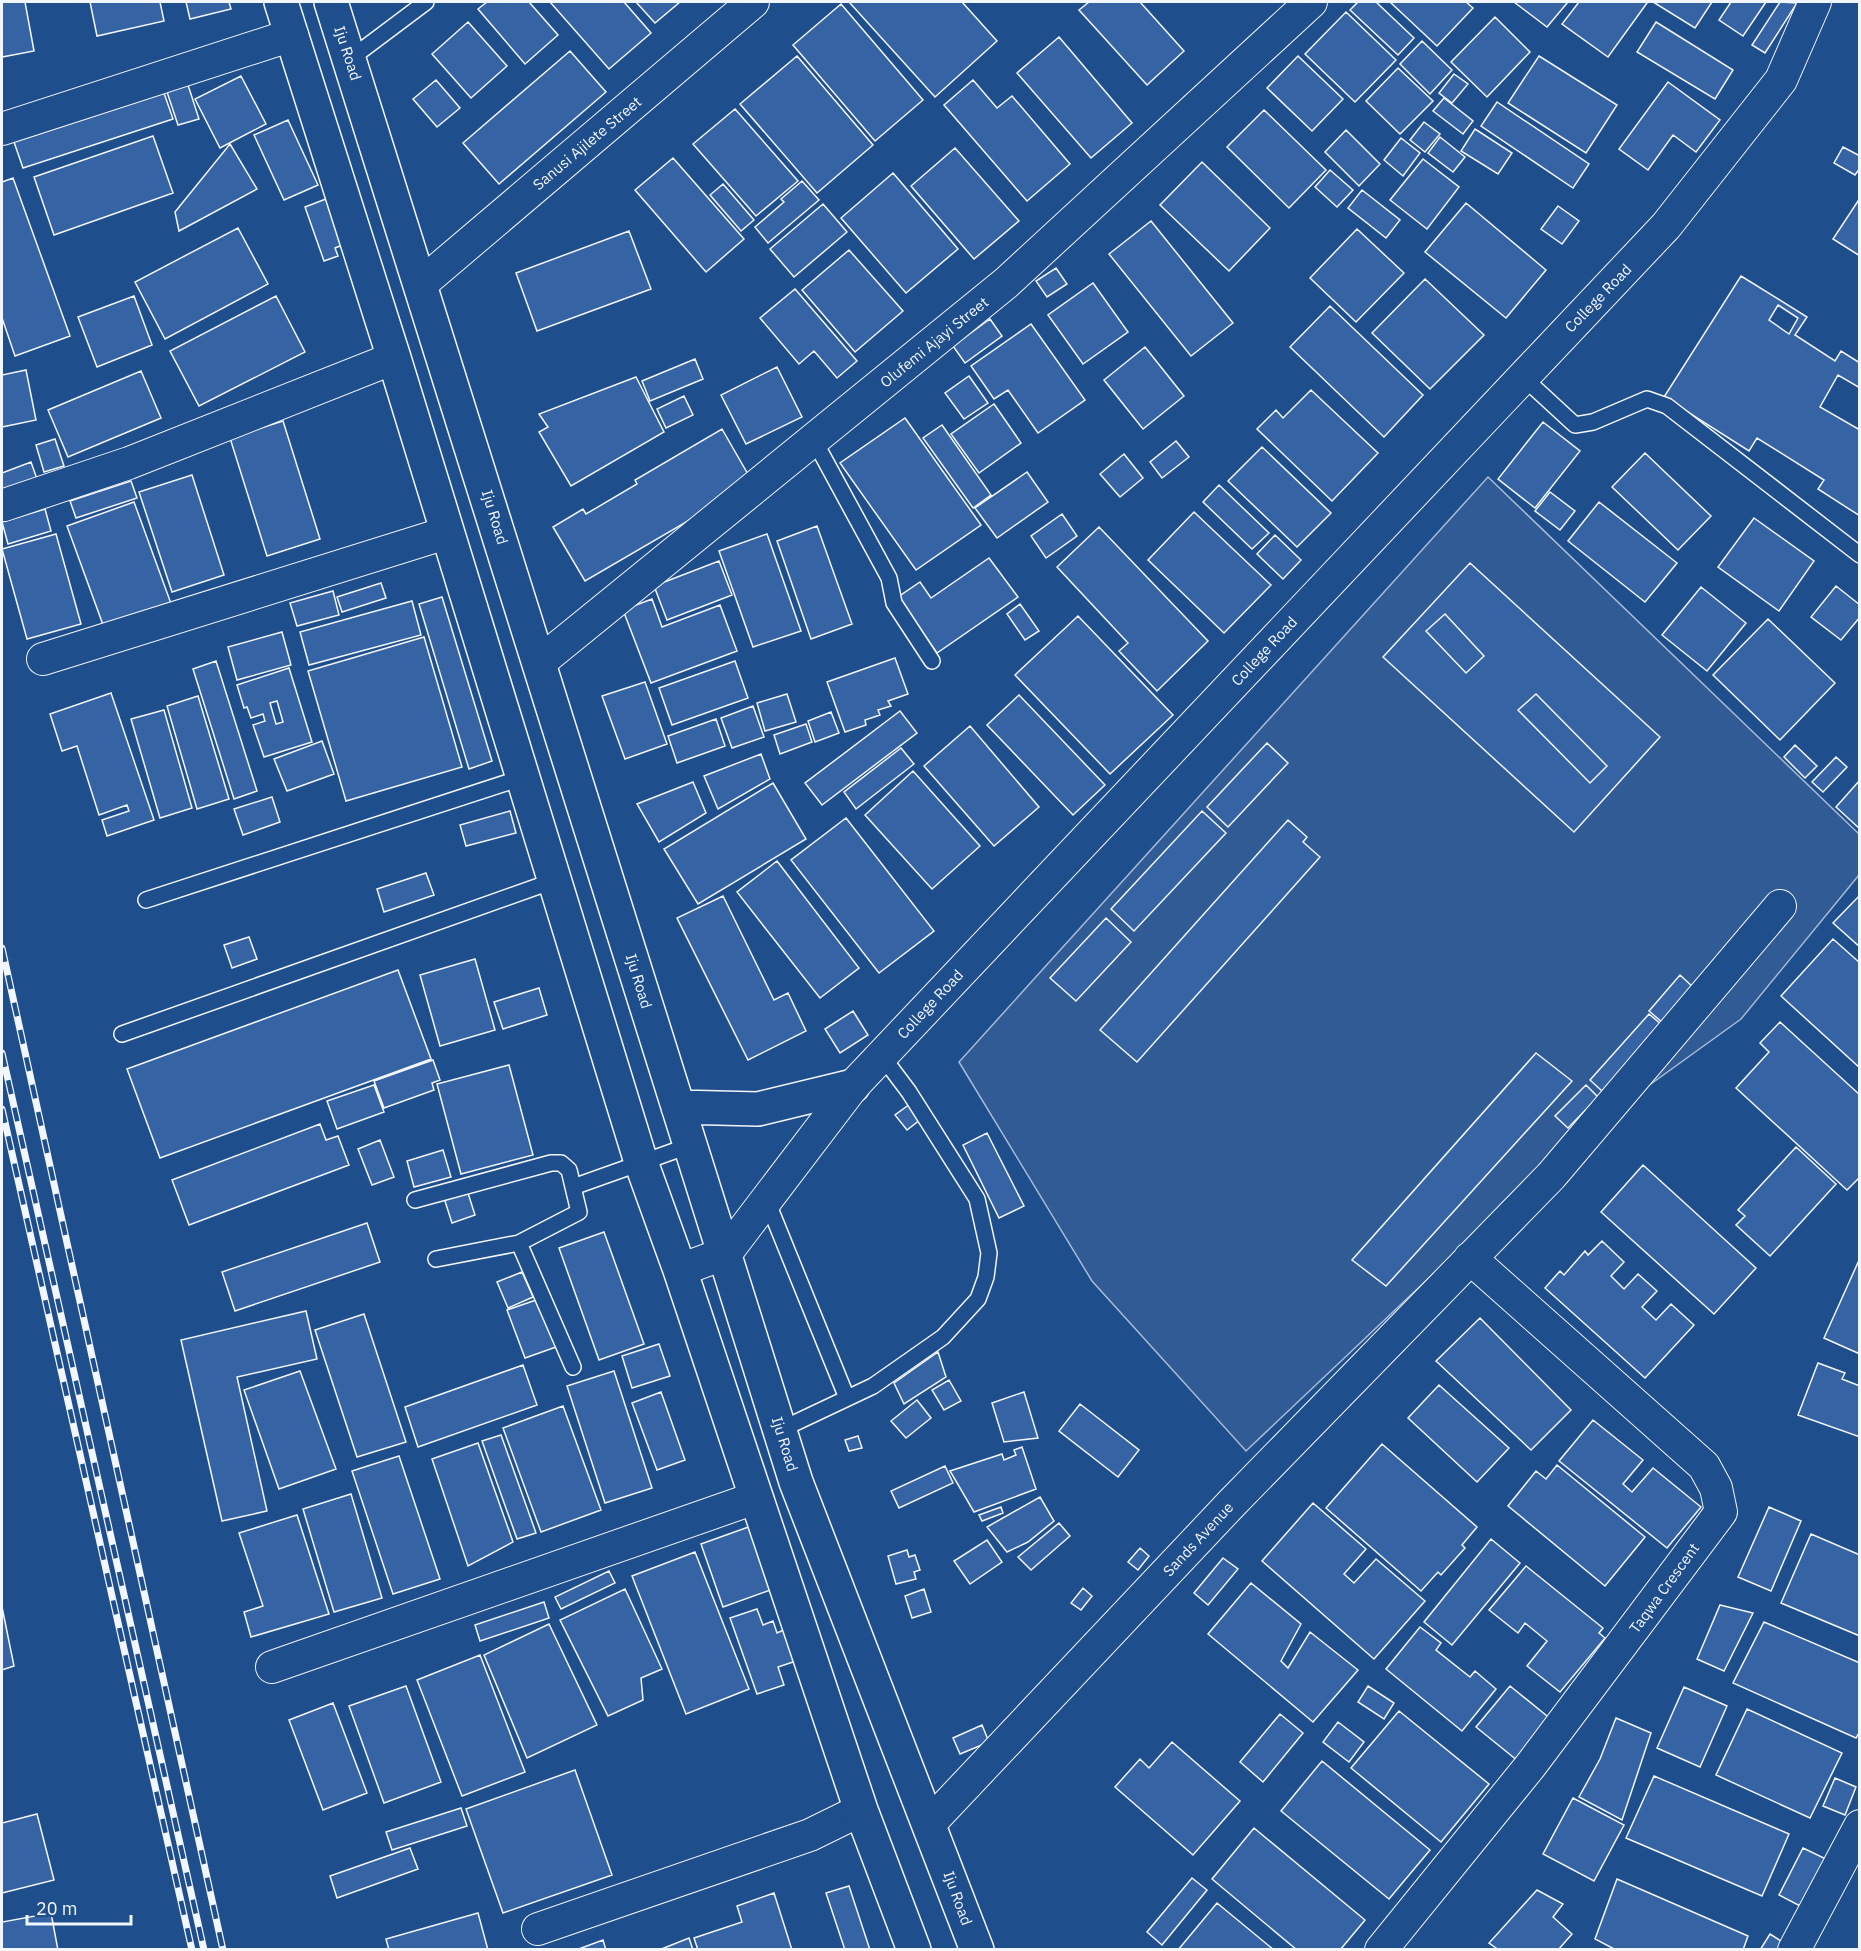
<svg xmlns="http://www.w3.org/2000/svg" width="1861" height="1951" font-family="'IBM Plex Sans',sans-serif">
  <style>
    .built { fill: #305b95; stroke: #a8bbd7; stroke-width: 1.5 }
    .building { fill: #3563a3; stroke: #f2f6ff; stroke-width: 1.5; fill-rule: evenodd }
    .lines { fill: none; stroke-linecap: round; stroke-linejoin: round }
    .lane-casing { stroke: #f2f6ff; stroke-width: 18 }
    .street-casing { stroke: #f2f6ff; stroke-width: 34 }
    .secondary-casing { stroke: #f2f6ff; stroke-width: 36 }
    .lane { stroke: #1f4e8c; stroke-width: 15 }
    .street { stroke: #1f4e8c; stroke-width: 32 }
    .secondary { stroke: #1f4e8c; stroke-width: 33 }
    .rail-casing { stroke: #f2f6ff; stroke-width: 7 }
    .rail { stroke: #1f4e8c; stroke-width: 4.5; stroke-dasharray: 14; stroke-linecap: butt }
    .labels { text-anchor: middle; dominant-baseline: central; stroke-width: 4.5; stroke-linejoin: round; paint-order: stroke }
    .street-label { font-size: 15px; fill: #f2f6ff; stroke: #1f4e8c }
  </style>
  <rect width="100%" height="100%" fill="#1f4e8c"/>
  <!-- built -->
  <path class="built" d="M1488 477 1859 834V875L1741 1019 1580 1135 1246 1451 1092 1281 959 1062Z"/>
  <!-- building -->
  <path class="building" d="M2 2H25L34 51 2 57Z
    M90 2H160L164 21 97 36Z
    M186 2H229L231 9 190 19Z
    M487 2H529L558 35 525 64 478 9Z
    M550 2H624L651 33 609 69Z
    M636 2H680L655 23Z
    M849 2H962L997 41 935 97Z
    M1089 2H1140L1184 51 1147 85 1079 10Z
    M1358 2H1376L1414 38 1398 55 1350 10Z
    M1390 2H1466L1473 8 1437 46Z
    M1514 2H1568L1547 27Z
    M1579 2H1645L1647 3 1608 57 1562 24Z
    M1653 2H1712L1695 28Z
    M1731 2H1766L1743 36 1719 20Z
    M1780 2 1797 3 1765 53 1752 45Z
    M841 4 923 100 875 141 793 45Z
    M1346 12 1396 60 1355 102 1305 54Z
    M1495 17 1530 52 1487 97 1451 62Z
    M468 22 507 66 471 98 432 54Z
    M1656 22 1733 70 1715 99 1637 52Z
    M1059 37 1132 123 1091 158 1017 73Z
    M1422 41 1452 70 1430 94 1400 64Z
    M570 51 606 92 499 184 463 143Z
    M797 56 873 145 817 193 740 104Z
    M1298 56 1343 99 1312 131 1267 88Z
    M1539 56 1617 105 1586 153 1508 103Z
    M1398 68 1433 101 1400 134 1366 101Z
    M1454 74 1468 84 1452 103 1439 93Z
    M241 76 266 124 220 148 195 99Z
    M436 80 460 108 437 127 413 99Z
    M973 80 997 108 1012 96 1070 164 1027 201 944 105Z
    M1668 82 1720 120 1696 152 1673 135 1648 170 1619 149Z
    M188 85 199 119 178 125 167 92Z
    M164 93 173 119 23 168 14 142Z
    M1444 98 1473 121 1463 134 1433 111Z
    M1497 102 1589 164 1573 188 1481 126Z
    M735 109 798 181 756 216 693 144Z
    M1264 110 1326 170 1289 208 1227 147Z
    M288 120 318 185 284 200 254 135Z
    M1424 122 1440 134 1425 152 1410 140Z
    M1475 129 1512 153 1498 174 1461 151Z
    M1346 130 1380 164 1359 186 1325 152Z
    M153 136 173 193 54 235 34 177Z
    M1440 137 1465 157 1453 172 1428 153Z
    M1401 138 1420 153 1403 176 1384 160Z
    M230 144 257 189 179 231 175 212Z
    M1843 147 1860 156V168L1855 175 1834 163Z
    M955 148 1019 221 974 259 911 186Z
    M673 158 744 239 706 272 635 190Z
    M1423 159 1459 187 1427 229 1390 200Z
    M1202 162 1270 228 1229 271 1160 205Z
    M1330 170 1353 190 1337 207 1315 187Z
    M893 173 958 249 906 293 841 218Z
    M13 178 70 336 15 356 2 318V182Z
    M802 181 819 200 768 243 755 227 784 202 781 199Z
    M723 184 754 220 741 231 710 195Z
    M1362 190 1400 220 1386 238 1348 208Z
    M331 197 348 243 335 248 338 256 324 261 305 207Z
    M1860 198V256L1833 239Z
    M1466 203 1546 270 1506 318 1425 252Z
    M823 204 847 232 794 277 770 249Z
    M1558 206 1579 221 1562 244 1541 229Z
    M1151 221 1233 323 1191 356 1109 254Z
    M238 228 268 284 165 339 135 282Z
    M1357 229 1404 273 1356 322 1310 278Z
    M629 231 651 289 537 331 516 273Z
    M849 250 903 311 855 352 802 290Z
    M1056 268 1067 284 1047 297 1036 281Z
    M1741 276 1807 317 1795 335 1835 361 1841 351 1860 363V388L1838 375 1820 407 1860 430V516L1818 489 1824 480 1757 438 1749 451 1664 397ZM1778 305 1798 318 1789 334 1769 320Z
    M1425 279 1484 335 1430 389 1372 333Z
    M1093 283 1128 332 1083 364 1048 315Z
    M795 289 857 361 837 378 814 351 799 364 760 318Z
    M134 296 152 345 97 367 78 317Z
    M276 296 305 352 199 406 170 351Z
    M1330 306 1423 395 1384 437 1290 347Z
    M990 319 1002 336 965 363 953 346Z
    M1031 324 1085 400 1038 433 1008 390 994 399 971 366Z
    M1145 347 1184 396 1143 429 1104 380Z
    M695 359 703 379 650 401 642 381Z
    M777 367 802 417 746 444 721 395Z
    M26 370 36 420 2 427V375Z
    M141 371 161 418 68 457 48 410Z
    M969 376 988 403 964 419 945 393Z
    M636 377 664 432 571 486 539 432 548 427 539 414Z
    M1311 390 1378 453 1332 501 1257 429 1276 410 1283 418Z
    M684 396 693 415 666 428 657 409Z
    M994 404 1021 443 979 473 951 434Z
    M905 418 981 525 916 570 840 463Z
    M283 421 320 539 267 556 230 438Z
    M1543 422 1580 451 1535 508 1498 479Z
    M942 425 991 495 973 508 923 438Z
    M722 429 753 483 585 581 553 527 583 509 586 514 637 484 635 480Z
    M55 439 64 466 44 472 36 445Z
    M1176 441 1189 457 1162 478 1150 462Z
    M1262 447 1331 513 1297 547 1228 481Z
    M1645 453 1711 516 1678 550 1612 487Z
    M1124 454 1143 478 1120 497 1100 474Z
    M31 462 38 482 2 496V473Z
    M1027 472 1048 502 997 538 975 508Z
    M192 475 224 575 172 592 139 492Z
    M131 481 137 498 76 518 70 501Z
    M1219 485 1269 533 1252 549 1203 502Z
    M1550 492 1575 511 1560 530 1535 511Z
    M134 502 173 609 106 633 67 526Z
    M1599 502 1677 563 1645 602 1568 541Z
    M45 509 51 531 8 544 2 522Z
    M1194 512 1271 585 1224 633 1148 560Z
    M1062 514 1077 536 1046 558 1031 536Z
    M1754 518 1814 561 1779 611 1718 567Z
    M817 526 852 624 811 639 777 541Z
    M1099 527 1208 641 1157 691 1119 651 1128 643 1057 567Z
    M56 534 81 624 27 639 2 549Z
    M767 534 801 631 753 647 719 551Z
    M1275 535 1301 560 1283 579 1257 554Z
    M989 558 1018 597 937 653 898 597 920 582 931 598Z
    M719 561 732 595 667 620 654 586Z
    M1470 563 1660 737 1574 832 1383 657ZM1445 614 1484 656 1466 673 1426 631ZM1536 694 1607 766 1590 783 1518 710Z
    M381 583 386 598 342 612 337 597Z
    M1836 586 1860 605V617L1841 640 1811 617Z
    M1701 587 1746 623 1707 671 1662 635Z
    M333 591 339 615 297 626 290 603Z
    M442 597 492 761 469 769 419 604Z
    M652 599 662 627 720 605 737 651 651 683 623 610Z
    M412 601 421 635 309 665 300 632Z
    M1020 604 1039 631 1025 640 1007 614Z
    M1445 614 1484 656 1466 673 1426 631Z
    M1078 616 1173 715 1110 774 1015 675Z
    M1768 619 1835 683 1780 740 1713 675Z
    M282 632 291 665 237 680 228 647Z
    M424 637 462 767 346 801 308 671Z
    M895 658 908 694 888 701 891 706 878 710 880 715 865 720 866 725 845 732 827 682Z
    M216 661 257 791 234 799 193 669Z
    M735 661 748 698 672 725 659 688Z
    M289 668 312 742 264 757 253 725 265 721 263 714 251 718 247 707 244 708 237 685Z
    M645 682 667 744 625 759 602 696Z
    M111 693 154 820 107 836 102 820 129 811 127 805 99 815 77 746 62 751 50 714Z
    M787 694 796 722 765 731 757 703Z
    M1536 694 1607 766 1590 783 1518 710Z
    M1019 695 1105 785 1073 815 987 725Z
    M198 696 229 799 197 809 167 706Z
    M277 701 283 722 276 724 270 703Z
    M753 706 764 737 732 748 721 718Z
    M164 710 192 808 160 818 131 719Z
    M900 711 917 733 822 805 805 783Z
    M831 712 839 733 815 742 808 721Z
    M716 719 725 746 677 763 668 736Z
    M806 724 812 742 780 754 774 735Z
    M970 726 1039 807 994 846 924 766Z
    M322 741 334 774 287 791 274 759Z
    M1267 743 1288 763 1228 827 1207 807Z
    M1795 745 1817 766 1805 778 1784 757Z
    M901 748 914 764 856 809 844 792Z
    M761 754 770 779 718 809 704 776Z
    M1836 757 1847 767 1823 792 1812 782Z
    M913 771 980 846 932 889 865 815Z
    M1860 780V829L1836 807Z
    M693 782 706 813 659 842 637 804Z
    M773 783 806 839 698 904 664 849Z
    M272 797 280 822 243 835 234 809Z
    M510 811 516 833 466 846 460 825Z
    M1202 811 1226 833 1134 931 1111 909Z
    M846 818 934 931 879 973 791 860Z
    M1288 820 1307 837 1303 842 1320 857 1137 1062 1100 1030Z
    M777 861 859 968 820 998 737 892Z
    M426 873 434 895 384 912 377 889Z
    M1860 895V947L1833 923Z
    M723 896 774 1000 788 993 806 1031 748 1060 677 918Z
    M1106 918 1131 942 1076 1001 1050 978Z
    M249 937 257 959 232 968 224 945Z
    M1833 939 1860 963V1068L1781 996Z
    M475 959 495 1030 440 1046 420 975Z
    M398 970 431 1059 160 1158 127 1069Z
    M1680 975 1694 988 1663 1023 1649 1011Z
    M539 988 547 1015 503 1029 494 1002Z
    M853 1011 868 1035 840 1053 825 1029Z
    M1649 1014 1662 1025 1602 1091 1590 1080Z
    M1780 1022 1860 1095V1177L1847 1190 1736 1088 1769 1052 1760 1043Z
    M1536 1053 1572 1081 1386 1286 1352 1260Z
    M433 1060 440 1080 432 1083 434 1090 384 1108 374 1081Z
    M509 1065 533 1155 461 1174 437 1084Z
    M374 1085 384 1112 337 1129 327 1101Z
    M1586 1085 1598 1097 1568 1128 1555 1116Z
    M910 1104 921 1119 907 1130 895 1115Z
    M320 1124 326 1140 338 1136 349 1165 189 1225 172 1180Z
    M987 1133 1024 1206 999 1218 963 1145Z
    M380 1140 394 1177 372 1185 358 1149Z
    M1796 1147 1836 1184 1770 1256 1736 1225 1745 1216 1738 1210Z
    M443 1150 451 1177 414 1187 407 1161Z
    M1643 1165 1756 1268 1714 1314 1601 1212Z
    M467 1190 475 1215 452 1223 444 1198Z
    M367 1223 380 1262 235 1311 222 1272Z
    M604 1232 644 1344 599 1360 559 1248Z
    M1602 1241 1624 1262 1611 1276 1624 1289 1638 1274 1657 1291 1642 1307 1656 1320 1671 1304 1694 1325 1645 1378 1545 1288 1560 1271 1564 1275 1585 1251 1588 1255Z
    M1860 1258V1354L1824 1338Z
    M522 1272 533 1297 508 1308 497 1282Z
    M539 1299 556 1347 525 1358 507 1310Z
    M306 1311 317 1359 237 1377 267 1511 222 1521 181 1340Z
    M364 1314 406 1442 357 1457 315 1330Z
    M1480 1318 1571 1410 1531 1450 1436 1361Z
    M659 1344 670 1376 632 1388 622 1356Z
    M938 1352 946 1377 904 1404 894 1383Z
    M1818 1363 1845 1373 1842 1379 1860 1386V1437L1798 1415Z
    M523 1365 537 1405 418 1447 405 1407Z
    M300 1371 336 1469 279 1489 244 1390Z
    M614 1371 652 1488 605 1503 567 1386Z
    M949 1380 961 1401 944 1410 932 1390Z
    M1439 1385 1509 1448 1477 1482 1408 1418Z
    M661 1392 685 1460 657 1470 632 1403Z
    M1024 1392 1038 1438 1004 1442 992 1403Z
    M917 1400 931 1418 906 1438 891 1421Z
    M1080 1404 1139 1450 1118 1477 1059 1431Z
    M563 1406 601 1510 541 1532 503 1428Z
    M1593 1420 1643 1460 1623 1484 1632 1492 1653 1468 1701 1507 1667 1548 1559 1461Z
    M501 1435 536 1533 517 1539 482 1441Z
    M858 1436 862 1448 849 1451 845 1440Z
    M478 1443 513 1542 468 1566 432 1459Z
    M1382 1444 1477 1527 1462 1545 1465 1548 1441 1575 1438 1572 1421 1591 1326 1508Z
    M1022 1447 1036 1489 974 1512 950 1471 1002 1454 1004 1460 1016 1455 1014 1450Z
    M399 1456 440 1579 393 1594 352 1471Z
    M1557 1465 1645 1537 1605 1586 1508 1506 1536 1471 1546 1479Z
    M945 1466 953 1483 899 1508 891 1491Z
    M351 1494 382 1598 334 1612 303 1509Z
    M1040 1497 1054 1521 1028 1542 1007 1552 987 1527Z
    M1313 1503 1366 1549 1344 1574 1354 1583 1376 1559 1425 1601 1374 1659 1262 1561Z
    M1001 1507 1003 1513 982 1521 979 1515Z
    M1769 1507 1801 1521 1771 1591 1738 1577Z
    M297 1515 329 1614 251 1637 244 1612 263 1606 239 1533Z
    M1059 1523 1070 1536 1031 1570 1018 1557Z
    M754 1525 776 1588 723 1607 701 1544Z
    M1811 1534 1860 1555V1636L1781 1603Z
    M1491 1539 1520 1563 1452 1645 1424 1622Z
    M987 1540 1002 1562 970 1584 954 1561Z
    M1140 1548 1149 1556 1138 1570 1128 1562Z
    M907 1550 909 1557 915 1555 920 1570 914 1572 916 1579 896 1584 888 1556Z
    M695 1552 749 1689 686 1714 632 1576Z
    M1223 1558 1238 1569 1208 1605 1194 1593Z
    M1526 1566 1603 1628 1599 1633 1605 1638 1560 1692 1527 1666 1547 1641 1525 1623 1518 1633 1489 1610Z
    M609 1571 615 1583 561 1609 555 1597Z
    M1251 1583 1301 1624 1281 1661 1288 1668 1310 1632 1358 1670 1313 1722 1208 1634Z
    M1083 1588 1092 1596 1081 1610 1071 1603Z
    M625 1589 662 1669 641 1678 643 1700 608 1716 560 1620Z
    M924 1589 931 1612 912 1618 905 1596Z
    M544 1602 549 1618 480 1641 475 1625Z
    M1720 1605 1753 1613 1724 1671 1697 1659Z
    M2 1607 14 1666 2 1670Z
    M757 1609 763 1625 773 1621 777 1633 788 1628 799 1660 778 1667 784 1685 757 1694 730 1618Z
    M1764 1622 1860 1663V1731L1856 1738 1733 1683Z
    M549 1624 597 1725 527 1758 484 1655Z
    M1420 1627 1441 1643 1436 1650 1470 1677 1475 1671 1496 1689 1462 1731 1386 1669Z
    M480 1655 525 1772 462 1796 417 1680Z
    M406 1686 441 1782 384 1803 349 1706Z
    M1368 1686 1394 1703 1384 1719 1358 1702Z
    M1510 1686 1552 1720 1518 1761 1476 1727Z
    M1684 1687 1727 1706 1700 1767 1657 1748Z
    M333 1703 367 1793 323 1810 289 1720Z
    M1747 1709 1842 1753 1810 1818 1716 1775Z
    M1399 1711 1489 1784 1441 1842 1351 1768Z
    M1280 1714 1303 1733 1263 1782 1240 1762Z
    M1616 1718 1651 1733 1622 1820 1579 1797 1600 1759Z
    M1338 1722 1364 1742 1349 1762 1323 1742Z
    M982 1725 989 1742 960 1754 953 1738Z
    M1172 1742 1240 1801 1193 1855 1115 1787 1140 1759 1149 1768Z
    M1322 1761 1430 1850 1389 1899 1281 1811Z
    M575 1770 612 1875 503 1913 466 1809Z
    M1654 1776 1789 1834 1762 1896 1626 1838Z
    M1835 1778 1856 1787 1845 1815 1823 1806Z
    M1573 1798 1624 1825 1594 1881 1543 1854Z
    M461 1808 467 1826 392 1850 386 1832Z
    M37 1814 54 1880 2 1893V1823Z
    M1254 1828 1365 1920 1340 1950H1297L1212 1879Z
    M410 1848 418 1869 337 1898 330 1876Z
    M1803 1848 1826 1859 1802 1907 1779 1895Z
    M1192 1878 1207 1890 1162 1945 1147 1932Z
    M1617 1879 1748 1936 1743 1950H1616L1595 1939Z
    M849 1886 870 1950H845L826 1893Z
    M1537 1890 1563 1904 1553 1917 1572 1934 1558 1950H1499L1489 1943Z
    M774 1893 792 1950H698L694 1938 742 1922 737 1906Z
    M1217 1903 1274 1950H1178Z
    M51 1913 58 1950H2V1922Z
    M478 1913 488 1950H389L386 1939Z
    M1770 1934 1787 1945 1784 1950H1760Z
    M689 1938 693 1950H659Z
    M603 1940 606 1950H576Z"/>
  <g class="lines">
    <!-- lane casing -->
    <g class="lane-casing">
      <path id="lane" d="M350 59 426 2
        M1523 377 1575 425 1593 422 1647 399 1667 406 1860 555
        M814 440 889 578 894 603 932 661
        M146 900 521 778
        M122 1034 553 881
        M415 1200 551 1163H561L569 1170 573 1187
        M767 1201 847 1398
        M519 1243 573 1367
        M436 1259 519 1243 579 1212 573 1187 691 1145
        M780 1430 873 1386 943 1337 978 1299 986 1277 989 1253 977 1199 909 1092 882 1056"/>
    </g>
    <!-- street casing -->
    <g class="street-casing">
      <path id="street" d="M2 129 292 35
        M421 284 753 2
        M4 505 129 463 394 358
        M43 659 446 533
        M540 662 1006 283 1311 2
        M680 1270 726 1253 853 1086 1666 226 1781 80 1815 2
        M272 1667 755 1498
        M930 1823 1232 1503 1551 1176 1780 906
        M538 1929 810 1835 861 1810
        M1381 1950 1531 1765 1721 1512 1716 1488 1704 1466 1470 1258
        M1794 1950 1860 1826"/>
    </g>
    <!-- secondary casing -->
    <g class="secondary-casing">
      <path id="secondary" d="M281 2 394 358 641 1162 680 1270 861 1810 914 1950
        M331 2 796 1482 977 1950
        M678 1107 758 1109 853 1086"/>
    </g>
    <!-- lane -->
    <use href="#lane" class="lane"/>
    <!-- street -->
    <use href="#street" class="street"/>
    <!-- secondary -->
    <use href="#secondary" class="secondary"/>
    <!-- rail casing -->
    <g class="rail-casing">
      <path id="rail" d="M2 948 223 1950
        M2 1053 204 1950
        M2 1109 192 1950"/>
    </g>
    <!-- rail -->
    <use href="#rail" class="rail"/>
  </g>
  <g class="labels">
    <!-- street labels -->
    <g class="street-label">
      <text transform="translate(348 53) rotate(72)">Iju Road</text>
      <text transform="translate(587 143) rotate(-40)">Sanusi Ajilete Street</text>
      <text transform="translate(1598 298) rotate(-46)">College Road</text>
      <text transform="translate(934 342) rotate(-39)">Olufemi Ajayi Street</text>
      <text transform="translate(495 517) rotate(73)">Iju Road</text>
      <text transform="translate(1264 651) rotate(-47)">College Road</text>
      <text transform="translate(639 981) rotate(73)">Iju Road</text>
      <text transform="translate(930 1004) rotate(-47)">College Road</text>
      <text transform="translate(785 1444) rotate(73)">Iju Road</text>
      <text transform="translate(1198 1539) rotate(-47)">Sands Avenue</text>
      <text transform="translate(1664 1588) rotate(-54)">Taqwa Crescent</text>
      <text transform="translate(958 1898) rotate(70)">Iju Road</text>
    </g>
  </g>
  <!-- border -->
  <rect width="1861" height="1951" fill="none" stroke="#f2f6ff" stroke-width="6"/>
  <!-- scale -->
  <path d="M27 1915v9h104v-9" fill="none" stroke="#f2f6ff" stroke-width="3"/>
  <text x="36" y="1915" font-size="18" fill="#f2f6ff" stroke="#1f4e8c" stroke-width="4.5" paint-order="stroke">20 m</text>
</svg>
